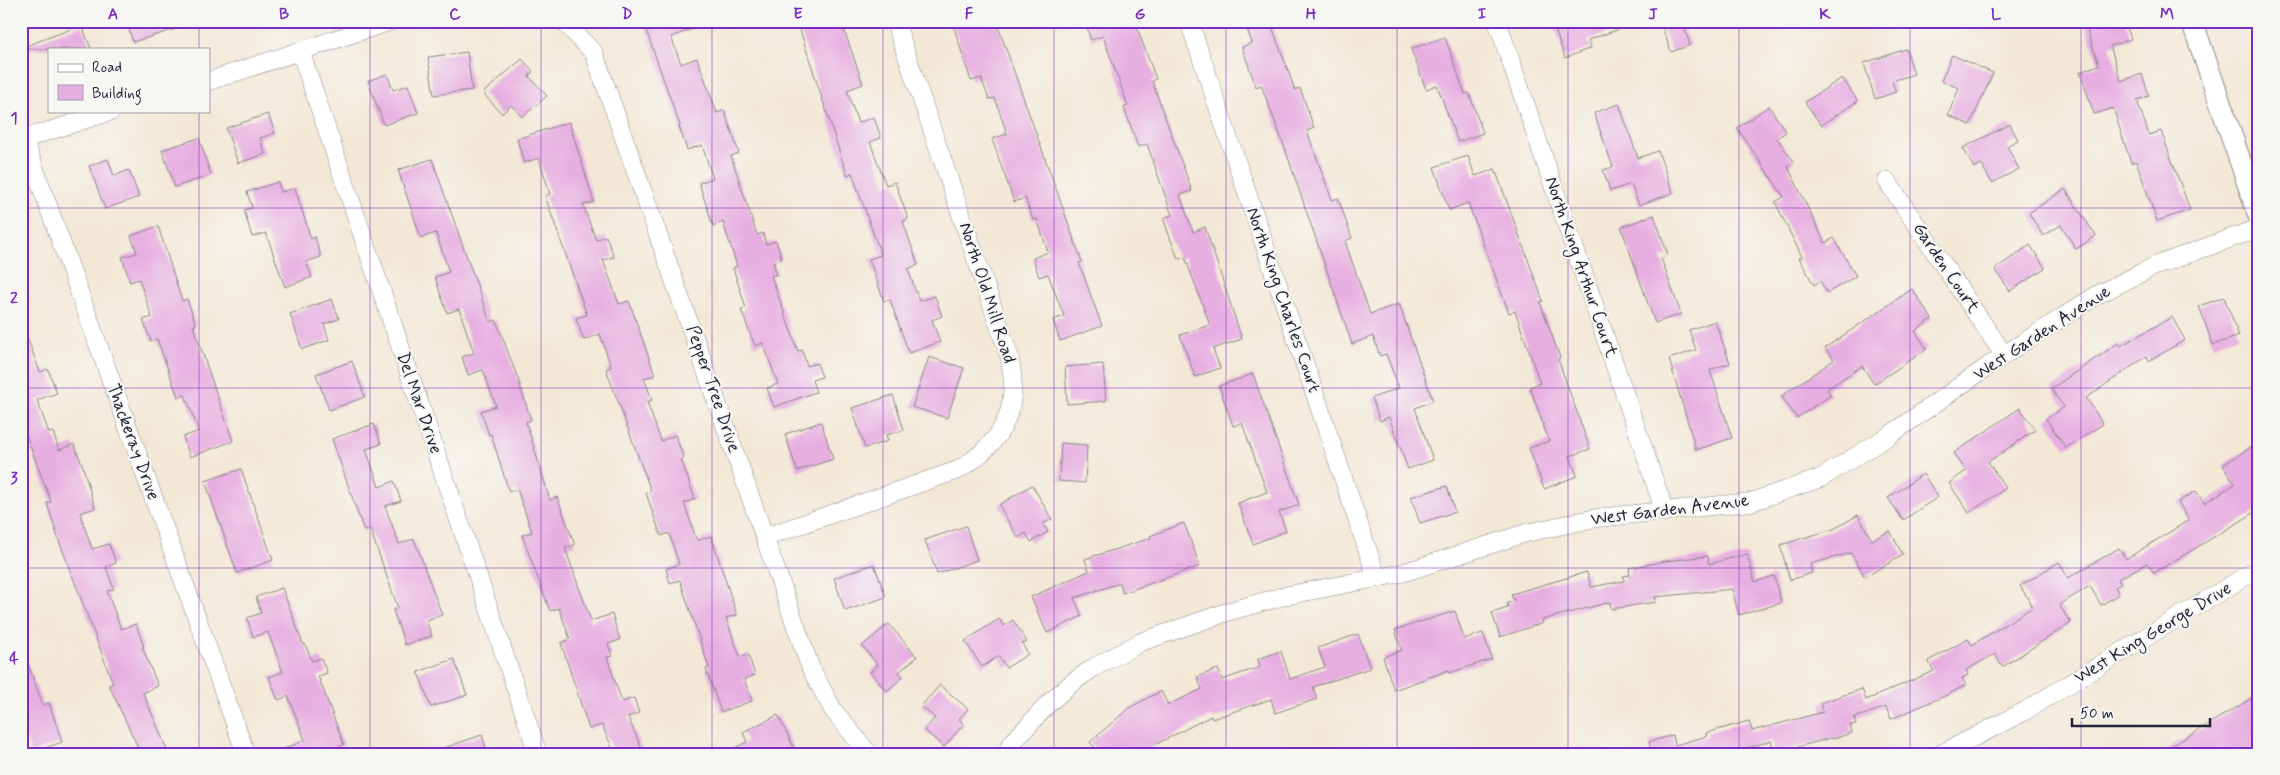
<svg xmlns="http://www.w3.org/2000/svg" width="2280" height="775" font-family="Mynerve,sans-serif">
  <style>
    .building { fill: #e7aee1 }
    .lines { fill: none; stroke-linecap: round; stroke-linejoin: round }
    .minor-casing { stroke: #8a8588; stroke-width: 19 }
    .tertiary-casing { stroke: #8a8588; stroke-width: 23 }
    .minor { stroke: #fff; stroke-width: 18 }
    .tertiary { stroke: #fff; stroke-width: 21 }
    .grid { fill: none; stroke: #7b2cbf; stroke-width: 1; stroke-opacity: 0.55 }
    .labels { text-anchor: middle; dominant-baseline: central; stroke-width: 4.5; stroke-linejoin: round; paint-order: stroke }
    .street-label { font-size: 18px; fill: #22223b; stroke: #f6f6f2 }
    .neatline { fill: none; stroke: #7b2cbf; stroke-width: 2 }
    .grid-label { font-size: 16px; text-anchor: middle; font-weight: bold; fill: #7b2cbf }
  </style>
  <rect width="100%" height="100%" fill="#f6f6f2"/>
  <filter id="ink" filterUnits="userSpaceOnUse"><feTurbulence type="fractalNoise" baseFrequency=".02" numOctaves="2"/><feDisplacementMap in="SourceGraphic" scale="10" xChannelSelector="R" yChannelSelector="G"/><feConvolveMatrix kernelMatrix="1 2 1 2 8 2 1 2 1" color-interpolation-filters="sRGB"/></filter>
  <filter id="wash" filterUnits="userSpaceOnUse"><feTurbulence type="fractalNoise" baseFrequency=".0096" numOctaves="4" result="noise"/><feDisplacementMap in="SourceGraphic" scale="20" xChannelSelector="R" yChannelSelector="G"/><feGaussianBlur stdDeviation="1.12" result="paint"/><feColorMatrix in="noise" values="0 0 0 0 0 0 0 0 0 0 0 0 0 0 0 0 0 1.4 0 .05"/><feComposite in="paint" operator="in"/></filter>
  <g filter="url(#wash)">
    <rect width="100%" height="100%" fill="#f3e8d6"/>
    <g id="blocks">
      <!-- building -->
      <path class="building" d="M126 21H188L189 25 133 42Z
        M643 21H708V23L671 37 681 64 697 58 717 113 724 110 739 153 731 156 757 235 763 233 766 244 776 241 782 259 773 262 777 274 771 276 798 351 802 350 807 366 817 363 822 377 812 380 816 392 774 407 767 388 778 384 763 343 755 346 741 310 746 308 733 268 737 266 723 222 713 226 699 183 713 178 702 145 687 150 679 126H680Z
        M797 21H824L826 25 841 21 863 84 847 90 858 123 874 117 881 138 870 142 886 185 895 182 908 219 903 221 918 265 908 269 919 301 935 296 942 316 932 320 940 342 909 353 890 300 884 301 869 259 881 255 852 173 847 175Z
        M952 21H996L1071 231 1082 262 1079 263 1102 326 1060 341 1053 320 1064 316 1048 274 1039 277 1033 258 1048 252 1037 219 1033 220 1025 198 1014 202 992 139 1007 134 995 98 989 99 981 78 971 81Z
        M1085 21H1139V24L1136 25 1156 79 1152 81 1192 191 1180 195 1193 232 1205 227 1242 339 1213 349 1220 368 1195 377 1180 335 1210 325 1185 257 1178 259 1163 218 1172 215 1147 144 1138 147 1124 107 1128 106 1103 36 1091 40Z
        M1244 21H1270L1295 90 1300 88 1314 128 1307 131 1332 200 1338 198 1352 238 1345 241 1370 314 1399 304 1433 401 1415 408 1433 460 1408 469 1389 417 1380 421 1372 398 1399 388 1386 354 1380 356 1373 336 1352 344 1282 140 1261 85 1256 87 1242 47 1252 43Z
        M1552 21H1633L1634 24 1588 40 1591 48 1565 58Z
        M1660 21H1682L1690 45 1671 52Z
        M2084 21H2125L2131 39 2110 46 2121 81 2142 74 2149 96 2137 100 2149 135 2161 131 2190 210 2157 221 2136 161 2131 163 2113 108 2094 114 2080 72 2099 65Z
        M82 25 91 49H23V47Z
        M1445 37 1465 94 1469 93 1483 133 1458 142 1437 85 1426 89 1411 49Z
        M1906 49 1914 74 1892 81 1896 92 1875 99 1864 63Z
        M467 52 472 90 434 95 428 57Z
        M1952 55 1993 73 1970 125 1948 115 1959 88 1941 81Z
        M522 59 533 71 529 76 547 96 522 117 511 105 502 114 483 93Z
        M387 74 393 90 408 85 418 113 384 125 368 81Z
        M1842 78 1858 101 1821 125 1805 102Z
        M1619 104 1638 158 1658 151 1673 193 1639 205 1631 184 1610 191 1603 170 1613 167 1594 113Z
        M1769 106 1786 132 1777 138 1794 162 1788 167 1825 243 1834 238 1856 276 1827 293 1820 281 1814 285 1799 258 1802 257 1775 202 1784 197 1737 128Z
        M268 114 275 133 260 138 265 154 238 163 226 128Z
        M569 122 594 202 583 205 596 240 606 236 614 257 603 260 619 304 629 301 655 375 644 378 652 400 647 402 661 441 675 435 684 458 681 459 695 499 684 503 697 541 711 536 737 615 726 618 740 657 748 654 755 675 744 679 752 701 721 712 706 669 709 668 680 580 670 583 666 569 679 564 669 533 661 536 646 493 651 491 606 369 611 367 600 334 584 340 576 318 587 315 545 196 550 194 539 158 524 163 517 139Z
        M2010 124 2018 140 2007 146 2019 169 1992 183 1981 164 1974 168 1963 148Z
        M199 138 211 175 175 187 162 150Z
        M1468 156 1475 176 1495 169 1543 301 1540 302 1560 358 1558 359 1590 449 1570 456 1577 476 1544 489 1529 448 1549 441 1530 387 1540 383 1515 311 1509 313 1468 203 1449 210 1434 167Z
        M108 159 114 176 129 170 139 197 105 209 89 166Z
        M432 159 490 322 496 320 518 379 531 420 526 422 550 500 557 497 575 545 565 548 591 621 612 614 620 640 608 644 612 656 607 657 622 702 634 698 639 713 628 717 644 754H615L602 725 589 729 561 643 570 639 559 608 550 611 522 535 532 532 517 489 509 492 491 434 489 435 481 411 496 406 483 370 468 375 462 357 474 353 459 309 447 313 435 277 449 272 436 233 421 238 398 170Z
        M278 182 281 192 295 188 311 239 315 237 321 257 306 262 312 277 285 287 266 233 252 237 244 210 252 208 247 192Z
        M2065 189 2096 236 2076 249 2061 225 2043 236 2029 213Z
        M1654 215 1668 255 1661 258 1681 314 1655 323 1621 227Z
        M158 226 182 301 187 299 196 325 193 326 233 441 190 457 183 437 199 431 185 395 178 397 157 339 151 341 143 320 152 317 139 279 130 282 122 257 137 253 131 236Z
        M2030 245 2045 268 2010 291 1995 269Z
        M1912 289 1932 319 1915 331 1927 349 1874 384 1862 366 1827 389 1831 395 1797 418 1781 396 1834 360 1825 348Z
        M2224 297 2239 336 2213 345 2199 306Z
        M332 299 339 319 324 324 329 340 302 349 290 314Z
        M2172 317 2185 340 2149 361 2147 356 2086 398 2103 424 2066 448 2046 419 2064 407 2051 389 2118 343 2120 346Z
        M1715 321 1730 363 1710 370 1732 438 1696 450 1669 359 1696 350 1689 330Z
        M21 327H23L40 372 48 369 57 393 37 400 49 433 53 432 59 450 74 444 83 467 95 508 80 513 92 549 109 544 116 563 106 567 114 589 107 591 121 629 136 624 144 647H142L158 686 143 693 169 754H141L109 685 113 683 58 538 47 503 51 502 21 421Z
        M929 357 964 368 947 418 912 407Z
        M352 361 365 397 329 410 316 374Z
        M1103 364 1106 401 1067 404 1065 367Z
        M1253 374 1299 505 1279 512 1286 531 1253 544 1238 503 1267 492 1242 423 1233 426 1219 386Z
        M893 395 904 430 886 435 888 441 865 448 852 408Z
        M2020 408 2035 430 1988 462 2006 488 1969 513 1949 483 1966 471 1954 453Z
        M821 422 833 459 797 471 785 434Z
        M374 424 381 444 366 449 379 487 394 481 401 501 385 506 399 544 414 539 442 615 426 620 432 636 405 645 393 610 398 608 370 529 364 531 332 439Z
        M2259 442V510L2154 573 2147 563 2118 579 2121 584 2115 587 2119 594 2101 605 2090 586 2059 605 2071 623 2002 667 1995 654 1966 670 1968 675 1962 678 1966 685 1947 695 1891 719 1886 707 1854 718 1856 724 1850 725 1852 733 1832 739 1831 738 1775 753 1771 741 1740 750 1741 754H1652L1649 742 1673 735 1675 745 1707 736 1706 733 1749 721 1752 731 1823 712 1820 703 1862 689 1866 700 1934 671 1928 661 1968 639 1972 645 2033 607 2020 586 2059 562 2068 578 2119 548 2126 559 2189 520 2178 502 2196 491 2204 503 2235 484 2223 465Z
        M1061 443 1087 445 1085 483 1059 481Z
        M241 469 273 560 237 573 205 481Z
        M1923 474 1938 497 1903 520 1888 498Z
        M1032 485 1052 519 1043 524 1048 532 1031 542 1026 533 1018 538 999 505Z
        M1447 486 1455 512 1420 523 1411 497Z
        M1858 515 1872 540 1890 531 1903 555 1865 577 1851 553 1810 564 1812 573 1790 580 1780 545 1834 529Z
        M1184 523 1200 566 1123 593 1120 583 1074 598 1082 616 1047 633 1031 597 1089 571 1085 559 1151 538 1150 536Z
        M966 526 977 560 937 574 925 540Z
        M1747 554 1755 582 1774 576 1781 603 1739 615 1732 589 1655 597 1656 602 1611 609 1610 602 1542 620 1543 623 1500 637 1492 613 1508 608 1507 603 1514 601 1511 594 1587 572 1591 587 1624 581 1623 576 1630 575 1629 568 1666 561 1708 556 1709 564Z
        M874 564 886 597 845 611 834 578Z
        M282 588 303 644H305L312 661 321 658 327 673 318 676 344 745 321 754H272L305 740 288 696 278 700 269 677 283 672 268 632 253 637 247 618 261 613 256 597Z
        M1455 611 1464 639 1483 633 1492 659 1449 673V670L1394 690 1383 657 1402 650 1395 630Z
        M999 619 1004 626 1013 620 1027 642 1022 644 1028 654 1006 668 999 656 982 667 965 641Z
        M889 624 917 657 899 672 903 677 887 691 870 672 878 665 862 646Z
        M1358 634 1370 668 1313 687 1317 699 1275 713 1271 699 1212 719 1211 716 1137 754H1100L1090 742 1129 708 1161 691 1168 705 1202 689 1197 677 1218 669 1222 680 1260 667 1258 659 1281 651 1290 679 1325 667 1318 648Z
        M21 651H23L43 705 49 703 62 742 31 753 25 734 21 735Z
        M454 659 467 695 431 707 418 672Z
        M940 685 968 709 959 719 964 724 944 747 924 730 935 718 921 706Z
        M2259 694V754H2158Z
        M778 715 795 750 786 754H722L747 742 743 732Z
        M482 735 488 754H436L435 751Z"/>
    </g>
  </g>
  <g filter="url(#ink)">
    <use href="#blocks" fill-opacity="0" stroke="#8a8588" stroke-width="1"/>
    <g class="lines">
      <!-- minor casing -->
      <g class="minor-casing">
        <path id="minor" d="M563 21 594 53 811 669 833 710 869 754
          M1189 21 1377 578
          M1497 21 1665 512
          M301 53 538 754
          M209 81 391 21
          M21 131 246 754
          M24 139 112 111
          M1887 181 2004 355
          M765 537 958 470C1004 442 1021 408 1009 355L895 21
          M1006 754 1012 743 1050 702 1073 682 1093 668 1141 642 1230 611 1284 596 1402 573 1526 533 1596 518 1751 502 1821 478 1890 435 2004 355 2097 295 2155 266 2259 228
          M1941 754 2025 711 2259 568"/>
      </g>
      <!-- tertiary casing -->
      <g class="tertiary-casing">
        <path id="tertiary" d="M2192 21 2259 216"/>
      </g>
      <!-- minor -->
      <use href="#minor" class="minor"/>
      <!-- tertiary -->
      <use href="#tertiary" class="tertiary"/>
    </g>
  </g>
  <!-- grid -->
  <path class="grid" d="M199 21V49M370 21V754M541 21V754M712 21V754M883 21V754M1054 21V754M1226 21V754M1397 21V754M1568 21V754M1739 21V754M1910 21V754M2081 21V754M199 111V754M21 208H2259M21 388H2259M21 568H2259"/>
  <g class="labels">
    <!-- street labels -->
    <g class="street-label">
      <text transform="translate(1581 267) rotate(71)">North King Arthur Court</text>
      <text transform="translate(1946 268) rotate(56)">Garden Court</text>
      <text transform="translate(987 293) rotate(72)">North Old Mill Road</text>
      <text transform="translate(1283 300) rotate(71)">North King Charles Court</text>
      <text transform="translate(2042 333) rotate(-33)">West Garden Avenue</text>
      <text transform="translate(713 389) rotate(71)">Pepper Tree Drive</text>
      <text transform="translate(419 403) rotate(71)">Del Mar Drive</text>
      <text transform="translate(133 442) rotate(70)">Thackeray Drive</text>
      <text transform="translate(1670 510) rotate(-7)">West Garden Avenue</text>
      <text transform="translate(2153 633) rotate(-31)">West King George Drive</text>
    </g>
  </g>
  <!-- margin -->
  <rect width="2280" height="775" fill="none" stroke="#f6f6f2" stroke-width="55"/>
  <!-- legend -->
  <rect x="48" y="48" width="162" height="65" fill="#f6f6f2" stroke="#a1a1a9"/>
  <rect x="58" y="64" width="25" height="8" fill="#ffffff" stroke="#a1a1a9"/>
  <text x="92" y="72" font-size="15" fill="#22223b">Road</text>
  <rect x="58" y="85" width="25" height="15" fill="#e7aee1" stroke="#a1a1a9"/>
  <text x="92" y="98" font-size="15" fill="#22223b">Building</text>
  <!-- scale -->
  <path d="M2072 718v8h138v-8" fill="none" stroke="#22223b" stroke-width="2.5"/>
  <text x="2080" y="718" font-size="15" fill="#22223b" stroke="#f6f6f2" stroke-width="4" paint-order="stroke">50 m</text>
  <rect x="28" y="28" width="2224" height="720" class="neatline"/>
  <g class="grid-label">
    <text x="113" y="19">A</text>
    <text x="284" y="19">B</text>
    <text x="455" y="19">C</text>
    <text x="627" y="19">D</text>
    <text x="798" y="19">E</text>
    <text x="969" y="19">F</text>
    <text x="1140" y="19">G</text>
    <text x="1311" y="19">H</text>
    <text x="1482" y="19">I</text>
    <text x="1653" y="19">J</text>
    <text x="1825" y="19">K</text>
    <text x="1996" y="19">L</text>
    <text x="2167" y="19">M</text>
    <text x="14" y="123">1</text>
    <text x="14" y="303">2</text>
    <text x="14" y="483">3</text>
    <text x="14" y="663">4</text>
  </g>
</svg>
